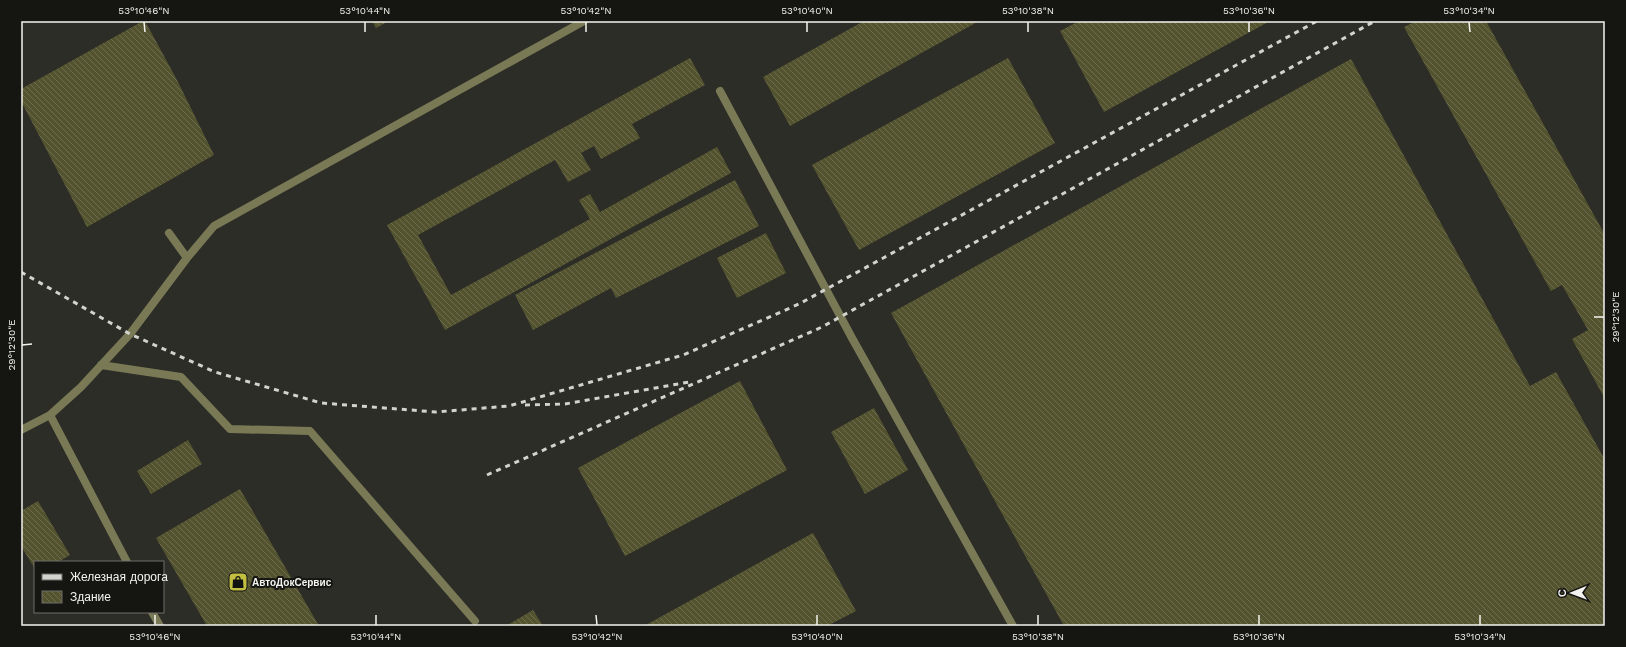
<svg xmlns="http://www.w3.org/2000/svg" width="1626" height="647" font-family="'Work Sans',sans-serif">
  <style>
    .building { fill: url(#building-back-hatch) }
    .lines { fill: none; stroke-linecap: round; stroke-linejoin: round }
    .lane { stroke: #797956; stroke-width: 8 }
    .rail { stroke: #d3d3ce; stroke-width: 3; stroke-dasharray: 5 5; stroke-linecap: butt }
    .ticks { fill: none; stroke: #f3f3ef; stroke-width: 1.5 }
    .labels { text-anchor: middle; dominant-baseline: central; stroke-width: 4; stroke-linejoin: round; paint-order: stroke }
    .poi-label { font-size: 10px; font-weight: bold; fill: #f3f3ef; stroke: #151512; text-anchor: start }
    .neatline { fill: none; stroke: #f3f3ef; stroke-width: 1.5 }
    .ticks-label { font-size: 10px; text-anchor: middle; fill: #f3f3ef }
  </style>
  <defs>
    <pattern id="building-back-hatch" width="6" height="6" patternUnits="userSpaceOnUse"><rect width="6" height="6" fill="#54532f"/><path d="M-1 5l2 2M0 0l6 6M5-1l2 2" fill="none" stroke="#6d6c4d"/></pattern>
  </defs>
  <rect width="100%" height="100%" fill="#2d2d27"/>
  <!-- building -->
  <path class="building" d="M143 21H145L177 80 214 155 87 227 21 101V89Z
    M372 21H389L376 28Z
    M864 21H979L790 126 763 77Z
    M1079 21H1270L1104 112 1060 31Z
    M1416 21H1486L1605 235V399L1572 339 1588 330 1562 285 1551 291 1404 27Z
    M690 58 705 85 632 124 640 138 601 159 594 146 581 153 591 170 568 182 555 160 418 235 451 295 590 219 579 200 590 194 600 212 717 147 731 173 445 330 387 225Z
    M1008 58 1055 143 859 250 812 165Z
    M1351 59 1530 386 1556 372 1605 460V626H1064L891 313Z
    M735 180 759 226 616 298 611 288 533 330 515 295Z
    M766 233 786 273 737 298 717 258Z
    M740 381 787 470 625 556 578 468Z
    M874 408 908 470 865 494 831 432Z
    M188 440 202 464 151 494 137 471Z
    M240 489 319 626H207L156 538Z
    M38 501 70 555 58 562H35V569L21 546V511Z
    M813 533 856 611 827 626H644Z
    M533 610 543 626H506Z"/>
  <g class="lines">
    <!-- lane -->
    <path class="lane" d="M720 91 852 338 1013 626
      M169 233 187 258
      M101 365 181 377 230 429 310 431 475 621
      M50 415 127 562
      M21 430 50 415 81 387 130 334 187 258 214 226 584 21
      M152 612 160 626"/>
    <!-- rail -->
    <path class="rail" d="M21 272 130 334 215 372 321 403 436 412 509 406 683 355 799 304 1317 21
      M525 405 565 404 689 382
      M487 475 822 327 1375 21"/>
  </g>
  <!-- ticks -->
  <path class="ticks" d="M144 22 145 32M365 22V32M586 22V32M807 22V32M1028 22V32M1249 22V32M1469 22 1470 32M1594 317H1604M22 345 32 344M155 615V625M376 615V625M596 615 597 625M817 615V625M1038 615V625M1259 615V625M1480 615V625"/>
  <!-- icons -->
  <defs>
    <g id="shop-square" transform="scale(1)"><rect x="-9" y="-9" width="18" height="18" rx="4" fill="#c1be40" stroke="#151512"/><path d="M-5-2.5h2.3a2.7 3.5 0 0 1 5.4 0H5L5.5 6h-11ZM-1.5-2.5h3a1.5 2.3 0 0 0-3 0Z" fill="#111"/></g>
  </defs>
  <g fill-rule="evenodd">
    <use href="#shop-square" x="238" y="582"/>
  </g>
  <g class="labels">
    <!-- poi labels -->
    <g class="poi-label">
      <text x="252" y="582">АвтоДокСервис</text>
    </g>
  </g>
  <!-- border -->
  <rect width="1626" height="647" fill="none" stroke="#151512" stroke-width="44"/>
  <!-- legend -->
  <rect x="34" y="561" width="130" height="52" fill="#151512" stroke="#6e6e6a"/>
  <rect x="42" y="574" width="20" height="6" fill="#d3d3ce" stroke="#6e6e6a"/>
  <text x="70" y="581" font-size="12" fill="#f3f3ef">Железная дорога</text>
  <rect x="42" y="591" width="20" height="12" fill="url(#building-back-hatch)" stroke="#6e6e6a"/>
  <text x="70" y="601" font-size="12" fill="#f3f3ef">Здание</text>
  <!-- north arrow -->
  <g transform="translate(1572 593) rotate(269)" stroke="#151512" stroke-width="3" paint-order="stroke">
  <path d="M0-3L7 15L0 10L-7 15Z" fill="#f3f3ef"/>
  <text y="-6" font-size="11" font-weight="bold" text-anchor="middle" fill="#f3f3ef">С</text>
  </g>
  <rect x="22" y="22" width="1582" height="603" class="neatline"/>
  <g class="ticks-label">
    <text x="144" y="14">53°10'46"N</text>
    <text x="365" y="14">53°10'44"N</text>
    <text x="586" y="14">53°10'42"N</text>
    <text x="807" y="14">53°10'40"N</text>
    <text x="1028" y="14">53°10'38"N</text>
    <text x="1249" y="14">53°10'36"N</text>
    <text x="1469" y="14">53°10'34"N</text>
    <text transform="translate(1615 317) rotate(-90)" y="4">29°12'30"E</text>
    <text transform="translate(11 345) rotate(-90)" y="4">29°12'30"E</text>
    <text x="155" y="640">53°10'46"N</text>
    <text x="376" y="640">53°10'44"N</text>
    <text x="597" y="640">53°10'42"N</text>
    <text x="817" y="640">53°10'40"N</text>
    <text x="1038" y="640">53°10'38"N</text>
    <text x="1259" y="640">53°10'36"N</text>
    <text x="1480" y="640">53°10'34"N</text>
  </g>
</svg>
